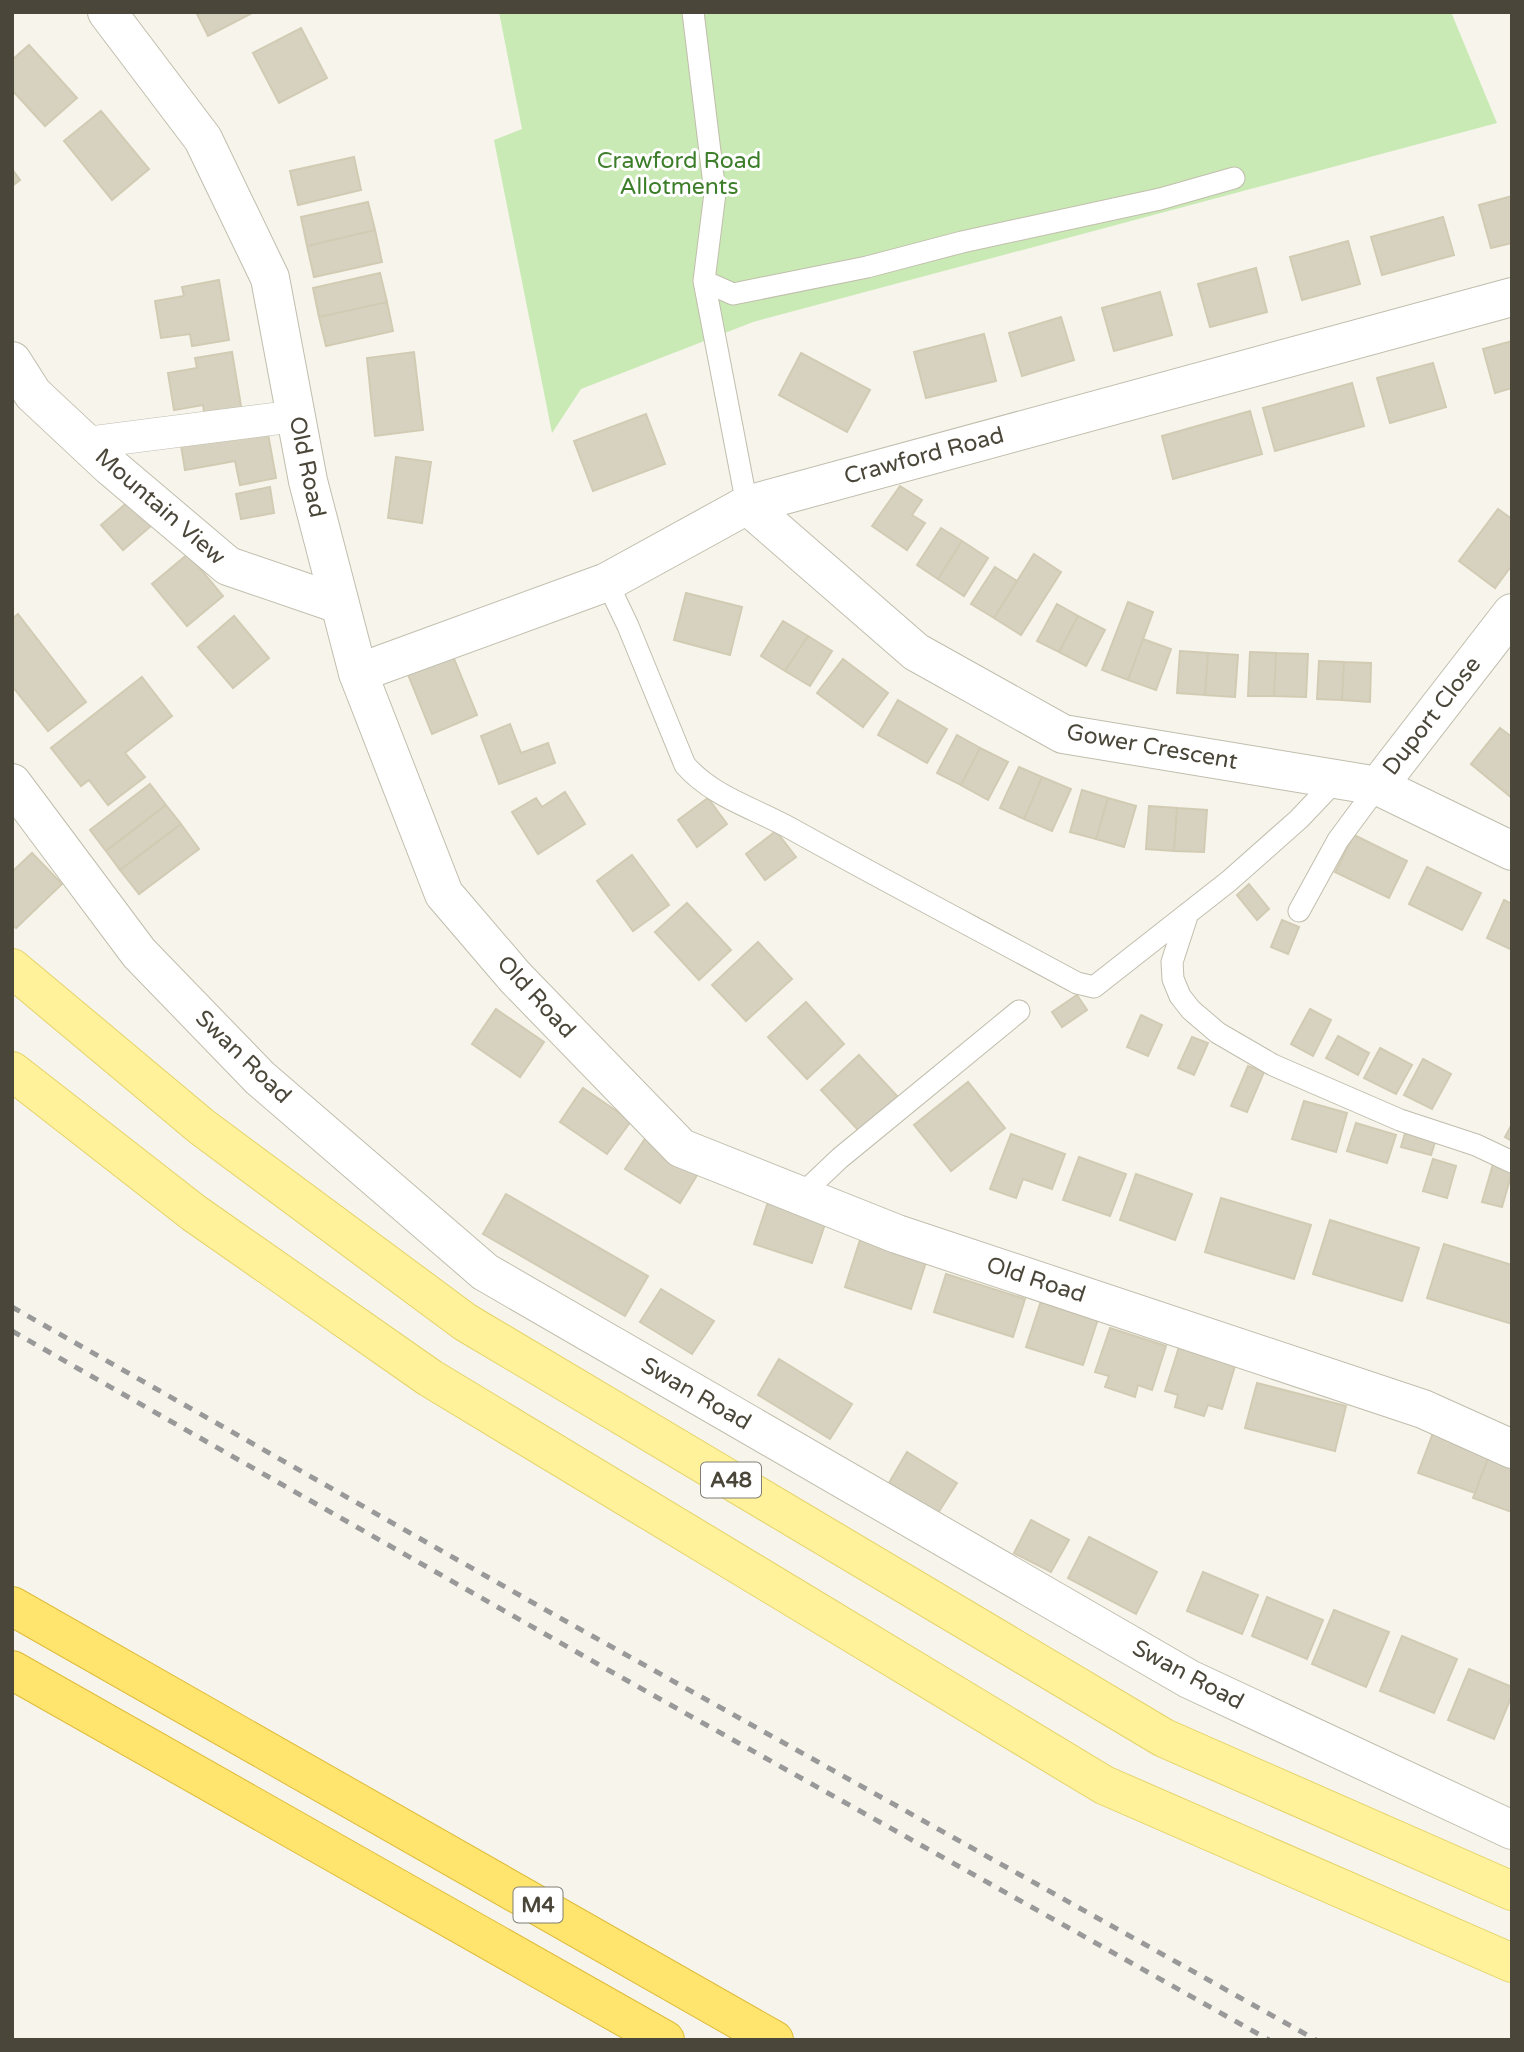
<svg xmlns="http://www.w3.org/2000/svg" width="1524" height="2052" font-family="'Varela Round',sans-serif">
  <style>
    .green { fill: #c9eab4 }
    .building { fill: #d7d2c0; stroke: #d2cbb3; stroke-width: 2 }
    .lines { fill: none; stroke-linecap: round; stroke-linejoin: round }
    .service-casing { stroke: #c1bead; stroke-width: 23 }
    .pedestrian-casing { stroke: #c1bead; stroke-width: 33 }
    .minor-casing { stroke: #c1bead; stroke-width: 40 }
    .tertiary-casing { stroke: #c1bead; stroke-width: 40 }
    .primary-casing { stroke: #e5d369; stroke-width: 40 }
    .motorway-casing { stroke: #dfbc3b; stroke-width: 40 }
    .service { stroke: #fff; stroke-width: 21 }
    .pedestrian { stroke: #fff; stroke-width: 32 }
    .minor { stroke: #fff; stroke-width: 38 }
    .tertiary { stroke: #fff; stroke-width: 38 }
    .primary { stroke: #fff29b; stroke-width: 38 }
    .motorway { stroke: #ffe46d; stroke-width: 38 }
    .rail { stroke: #999; stroke-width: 5; stroke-dasharray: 9 9; stroke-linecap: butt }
    .labels { text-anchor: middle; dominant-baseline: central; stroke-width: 6; stroke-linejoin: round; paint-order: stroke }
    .shield { fill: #fff; stroke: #807e74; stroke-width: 2 }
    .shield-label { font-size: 21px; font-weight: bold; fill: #4a4639 }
    .park-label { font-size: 23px; fill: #3d7e2a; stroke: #fff }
    .street-label { font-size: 23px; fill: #4a4639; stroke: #fff }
  </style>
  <rect width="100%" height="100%" fill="#f6f4eb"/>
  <!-- green -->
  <path class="green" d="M499 12H1451L1497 123 753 322 581 389 552 433 494 140 522 129Z"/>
  <!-- building -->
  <path class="building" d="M196 12H254L208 36Z
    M301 28 327 78 279 103 253 53Z
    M29 45 77 98 45 126 12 90V60Z
    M101 111 149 169 112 200 64 141Z
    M354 157 361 190 298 205 290 171Z
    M12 169 20 180 12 186Z
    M1512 196V243L1491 248 1479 205Z
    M368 202 375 230 307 246 301 217Z
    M1443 217 1454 255 1382 275 1371 237Z
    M375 230 382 262 314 277 307 246Z
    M1348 241 1360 284 1302 300 1290 257Z
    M1256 268 1267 312 1210 327 1198 284Z
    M380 273 387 302 319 317 313 288Z
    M219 280 229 340 192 346 190 334 161 338 155 301 184 296 182 287Z
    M1160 292 1172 335 1114 351 1102 308Z
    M387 302 393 331 326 346 319 317Z
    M1061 317 1074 360 1022 376 1009 333Z
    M984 334 996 381 926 398 914 352Z
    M1512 341V388L1495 393 1483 349Z
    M232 352 242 412 205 418 203 405 174 410 168 373 197 368 195 358Z
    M414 352 423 430 375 436 367 358Z
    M801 353 870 390 847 432 779 395Z
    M1433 363 1446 407 1390 423 1377 378Z
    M1352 383 1364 426 1275 451 1263 408Z
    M1250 411 1262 454 1173 479 1162 436Z
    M646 414 665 464 593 491 574 441Z
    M266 423 276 478 240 485 235 461 185 470 180 439Z
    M396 457 431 462 422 523 388 518Z
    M900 486 922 500 912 515 925 523 907 550 872 526Z
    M270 487 274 513 241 519 236 494Z
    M129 501 151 526 123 550 101 525Z
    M1498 509 1512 519V565L1495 588 1459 561Z
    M941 528 962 541 938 579 917 565Z
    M962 541 988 558 964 596 938 579Z
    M188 554 223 596 187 626 152 584Z
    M1034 554 1061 572 1021 635 994 618Z
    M995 567 1017 581 994 618 971 604Z
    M686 593 742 607 730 655 674 640Z
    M1128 602 1153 612 1128 680 1102 670Z
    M1057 604 1078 616 1059 652 1037 641Z
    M18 614 86 702 48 731 12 686V619Z
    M234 616 269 658 233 688 198 647Z
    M1078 616 1105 630 1086 666 1059 652Z
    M783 621 808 636 785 671 761 656Z
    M808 636 832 651 810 686 785 671Z
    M1143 639 1171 649 1156 690 1128 680Z
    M450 649 477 715 432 734 405 667Z
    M1180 651 1208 653 1205 695 1177 693Z
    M1250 652 1276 653 1274 696H1248Z
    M1208 653 1238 655 1235 697 1205 695Z
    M1276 653 1308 654 1306 697 1274 696Z
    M843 659 888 693 863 727 817 693Z
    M1319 661 1344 662 1342 700 1317 699Z
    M1344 662 1371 663 1370 702 1342 700Z
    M142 677 172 716 125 753 145 777 108 805 89 780 81 786 51 748Z
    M898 700 947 729 927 763 878 735Z
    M510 724 521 753 548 743 555 763 499 784 481 736Z
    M1500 728 1512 737V798L1471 764Z
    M957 735 980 748 961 785 937 773Z
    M980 748 1008 762 988 800 961 785Z
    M1019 767 1042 777 1024 819 1000 808Z
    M1042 777 1071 789 1052 831 1024 819Z
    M150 784 166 805 106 851 90 830Z
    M1082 790 1108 798 1096 839 1070 832Z
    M565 792 585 824 538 854 512 812 536 798 542 807Z
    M708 798 727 824 697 847 678 820Z
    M1108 798 1136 806 1124 847 1096 839Z
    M166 805 181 824 120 870 106 851Z
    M1149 806 1177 808 1174 851 1146 849Z
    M1177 808 1207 810 1204 852 1174 851Z
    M181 824 199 849 139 894 120 870Z
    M776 831 796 857 765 880 746 854Z
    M1354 835 1407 861 1389 898 1335 872Z
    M32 853 62 884 16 928 12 924V872Z
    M632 855 669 905 633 931 597 881Z
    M1427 867 1481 893 1462 930 1409 904Z
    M1249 884 1269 909 1257 920 1237 895Z
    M1504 900 1512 904V950L1487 938Z
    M687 903 731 950 699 980 655 932Z
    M1282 920 1299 927 1288 954 1271 947Z
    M758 942 792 979 746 1021 712 985Z
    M1077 995 1087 1010 1062 1027 1052 1012Z
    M806 1002 844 1044 807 1079 768 1037Z
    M496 1009 544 1042 520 1077 472 1044Z
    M1310 1009 1331 1020 1313 1056 1291 1044Z
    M1141 1015 1162 1025 1148 1056 1127 1047Z
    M1338 1036 1369 1053 1358 1075 1326 1058Z
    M1192 1037 1208 1043 1194 1075 1178 1068Z
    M1380 1048 1412 1065 1396 1094 1364 1078Z
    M859 1055 898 1097 860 1132 821 1090Z
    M1423 1059 1451 1074 1432 1109 1404 1095Z
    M1248 1066 1264 1072 1247 1112 1231 1106Z
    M968 1082 1005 1128 951 1171 914 1125Z
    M583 1088 631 1121 607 1154 560 1122Z
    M1304 1101 1347 1113 1336 1152 1292 1139Z
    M1356 1123 1396 1135 1387 1163 1347 1151Z
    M1512 1124V1141L1505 1137Z
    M1406 1130 1436 1139 1431 1155 1401 1147Z
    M648 1134 702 1167 680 1203 625 1169Z
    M1011 1134 1065 1154 1052 1189 1023 1179 1016 1198 990 1189Z
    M1079 1157 1126 1174 1110 1216 1063 1200Z
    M1433 1159 1456 1166 1447 1198 1423 1191Z
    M1493 1164 1512 1172 1502 1207 1482 1202Z
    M1136 1174 1192 1194 1175 1240 1120 1220Z
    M506 1194 648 1276 625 1316 483 1234Z
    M1221 1198 1311 1225 1294 1279 1205 1252Z
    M769 1199 827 1218 812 1263 754 1244Z
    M1330 1220 1419 1248 1402 1301 1313 1274Z
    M860 1240 926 1262 911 1309 845 1287Z
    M1444 1244 1512 1265V1324L1427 1298Z
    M946 1274 1025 1299 1013 1337 934 1312Z
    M661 1289 714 1321 692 1354 640 1322Z
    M1041 1301 1098 1319 1083 1365 1026 1347Z
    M1110 1328 1166 1346 1152 1390 1138 1385 1135 1397 1105 1387 1109 1376 1095 1372Z
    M1179 1347 1235 1366 1222 1409 1208 1405 1204 1416 1175 1407 1178 1395 1165 1391Z
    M779 1359 852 1404 830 1439 758 1395Z
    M1257 1383 1346 1406 1335 1451 1245 1428Z
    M1433 1433 1490 1453 1475 1493 1418 1473Z
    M907 1452 957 1483 938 1513 889 1483Z
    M1490 1453 1512 1461V1512L1473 1498Z
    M1031 1520 1069 1540 1051 1572 1014 1553Z
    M1089 1537 1157 1572 1136 1614 1068 1578Z
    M1203 1572 1258 1595 1242 1634 1187 1611Z
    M1267 1597 1323 1620 1307 1659 1252 1636Z
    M1334 1610 1389 1632 1366 1687 1312 1664Z
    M1402 1636 1457 1659 1434 1713 1380 1691Z
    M1469 1669 1512 1687V1695L1494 1739 1448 1720Z"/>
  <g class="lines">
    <!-- service casing -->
    <g class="service-casing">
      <path id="service" d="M693 12 715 193 704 281 747 505
        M704 281 733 294 867 267 962 242 1160 199 1234 178
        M607 582 628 626 685 765C713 797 754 808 790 828 885 881 981 931 1077 983L1094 987 1229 881 1299 819 1336 780
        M1299 911 1338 840 1378 786
        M1188 913 1172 962 1173 979 1180 996 1191 1010 1218 1033 1273 1065 1400 1120 1476 1145 1512 1162
        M801 1195 840 1158 1019 1011"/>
    </g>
    <!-- pedestrian casing -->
    <g class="pedestrian-casing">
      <path id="pedestrian" d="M85 443 296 416"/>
    </g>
    <!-- minor casing -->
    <g class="minor-casing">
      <path id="minor" d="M12 361 33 394 110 466 228 566 339 604
        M747 505 916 652 1063 734 1378 786 1512 851
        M358 673 607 582 747 505 1512 297
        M12 783 139 953 260 1078 485 1272 1189 1679 1512 1830
        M1378 786 1512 613"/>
    </g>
    <!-- tertiary casing -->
    <g class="tertiary-casing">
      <path id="tertiary" d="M107 12 203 139 270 278 308 481 358 673 444 894 515 977 681 1148 897 1234 1423 1409 1512 1449"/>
    </g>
    <!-- primary casing -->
    <g class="primary-casing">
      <path id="primary" d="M12 968 202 1127 465 1322 1164 1738 1512 1891
        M12 1071 194 1213 430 1378 1104 1785 1512 1963"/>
    </g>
    <!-- motorway casing -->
    <g class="motorway-casing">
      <path id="motorway" d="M12 1606 774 2040
        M12 1670 665 2040"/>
    </g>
    <!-- service -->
    <use href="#service" class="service"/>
    <!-- pedestrian -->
    <use href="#pedestrian" class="pedestrian"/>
    <!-- minor -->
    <use href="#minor" class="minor"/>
    <!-- tertiary -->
    <use href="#tertiary" class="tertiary"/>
    <!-- primary -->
    <use href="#primary" class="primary"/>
    <!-- motorway -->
    <use href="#motorway" class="motorway"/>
    <!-- rail -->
    <path class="rail" d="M12 1307 544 1609 1316 2040
      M12 1331 610 1671 1269 2040"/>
  </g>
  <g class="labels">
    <!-- shield labels -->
    <g class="shield">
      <rect x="701" y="1462.5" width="60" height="35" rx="5"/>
      <rect x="513.5" y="1887.5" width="49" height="35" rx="5"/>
    </g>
    <g class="shield-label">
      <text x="731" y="1480">A48</text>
      <text x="538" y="1905">M4</text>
    </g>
    <!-- park labels -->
    <g class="park-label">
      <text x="679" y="161">Crawford Road<tspan x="679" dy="26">Allotments</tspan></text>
    </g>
    <!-- street labels -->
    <g class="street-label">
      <text transform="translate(924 456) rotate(-15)">Crawford Road</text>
      <text transform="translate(307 467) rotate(78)">Old Road</text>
      <text transform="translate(160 507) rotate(41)">Mountain View</text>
      <text transform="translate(1432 716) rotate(-52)">Duport Close</text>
      <text transform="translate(1152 747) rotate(10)">Gower Crescent</text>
      <text transform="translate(536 997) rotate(47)">Old Road</text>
      <text transform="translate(243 1057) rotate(44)">Swan Road</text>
      <text transform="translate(1036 1280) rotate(18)">Old Road</text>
      <text transform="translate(696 1394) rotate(30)">Swan Road</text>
      <text transform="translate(1188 1675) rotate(28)">Swan Road</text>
    </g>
  </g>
  <!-- border -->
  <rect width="1524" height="2052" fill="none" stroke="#4a4639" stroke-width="28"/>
</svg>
